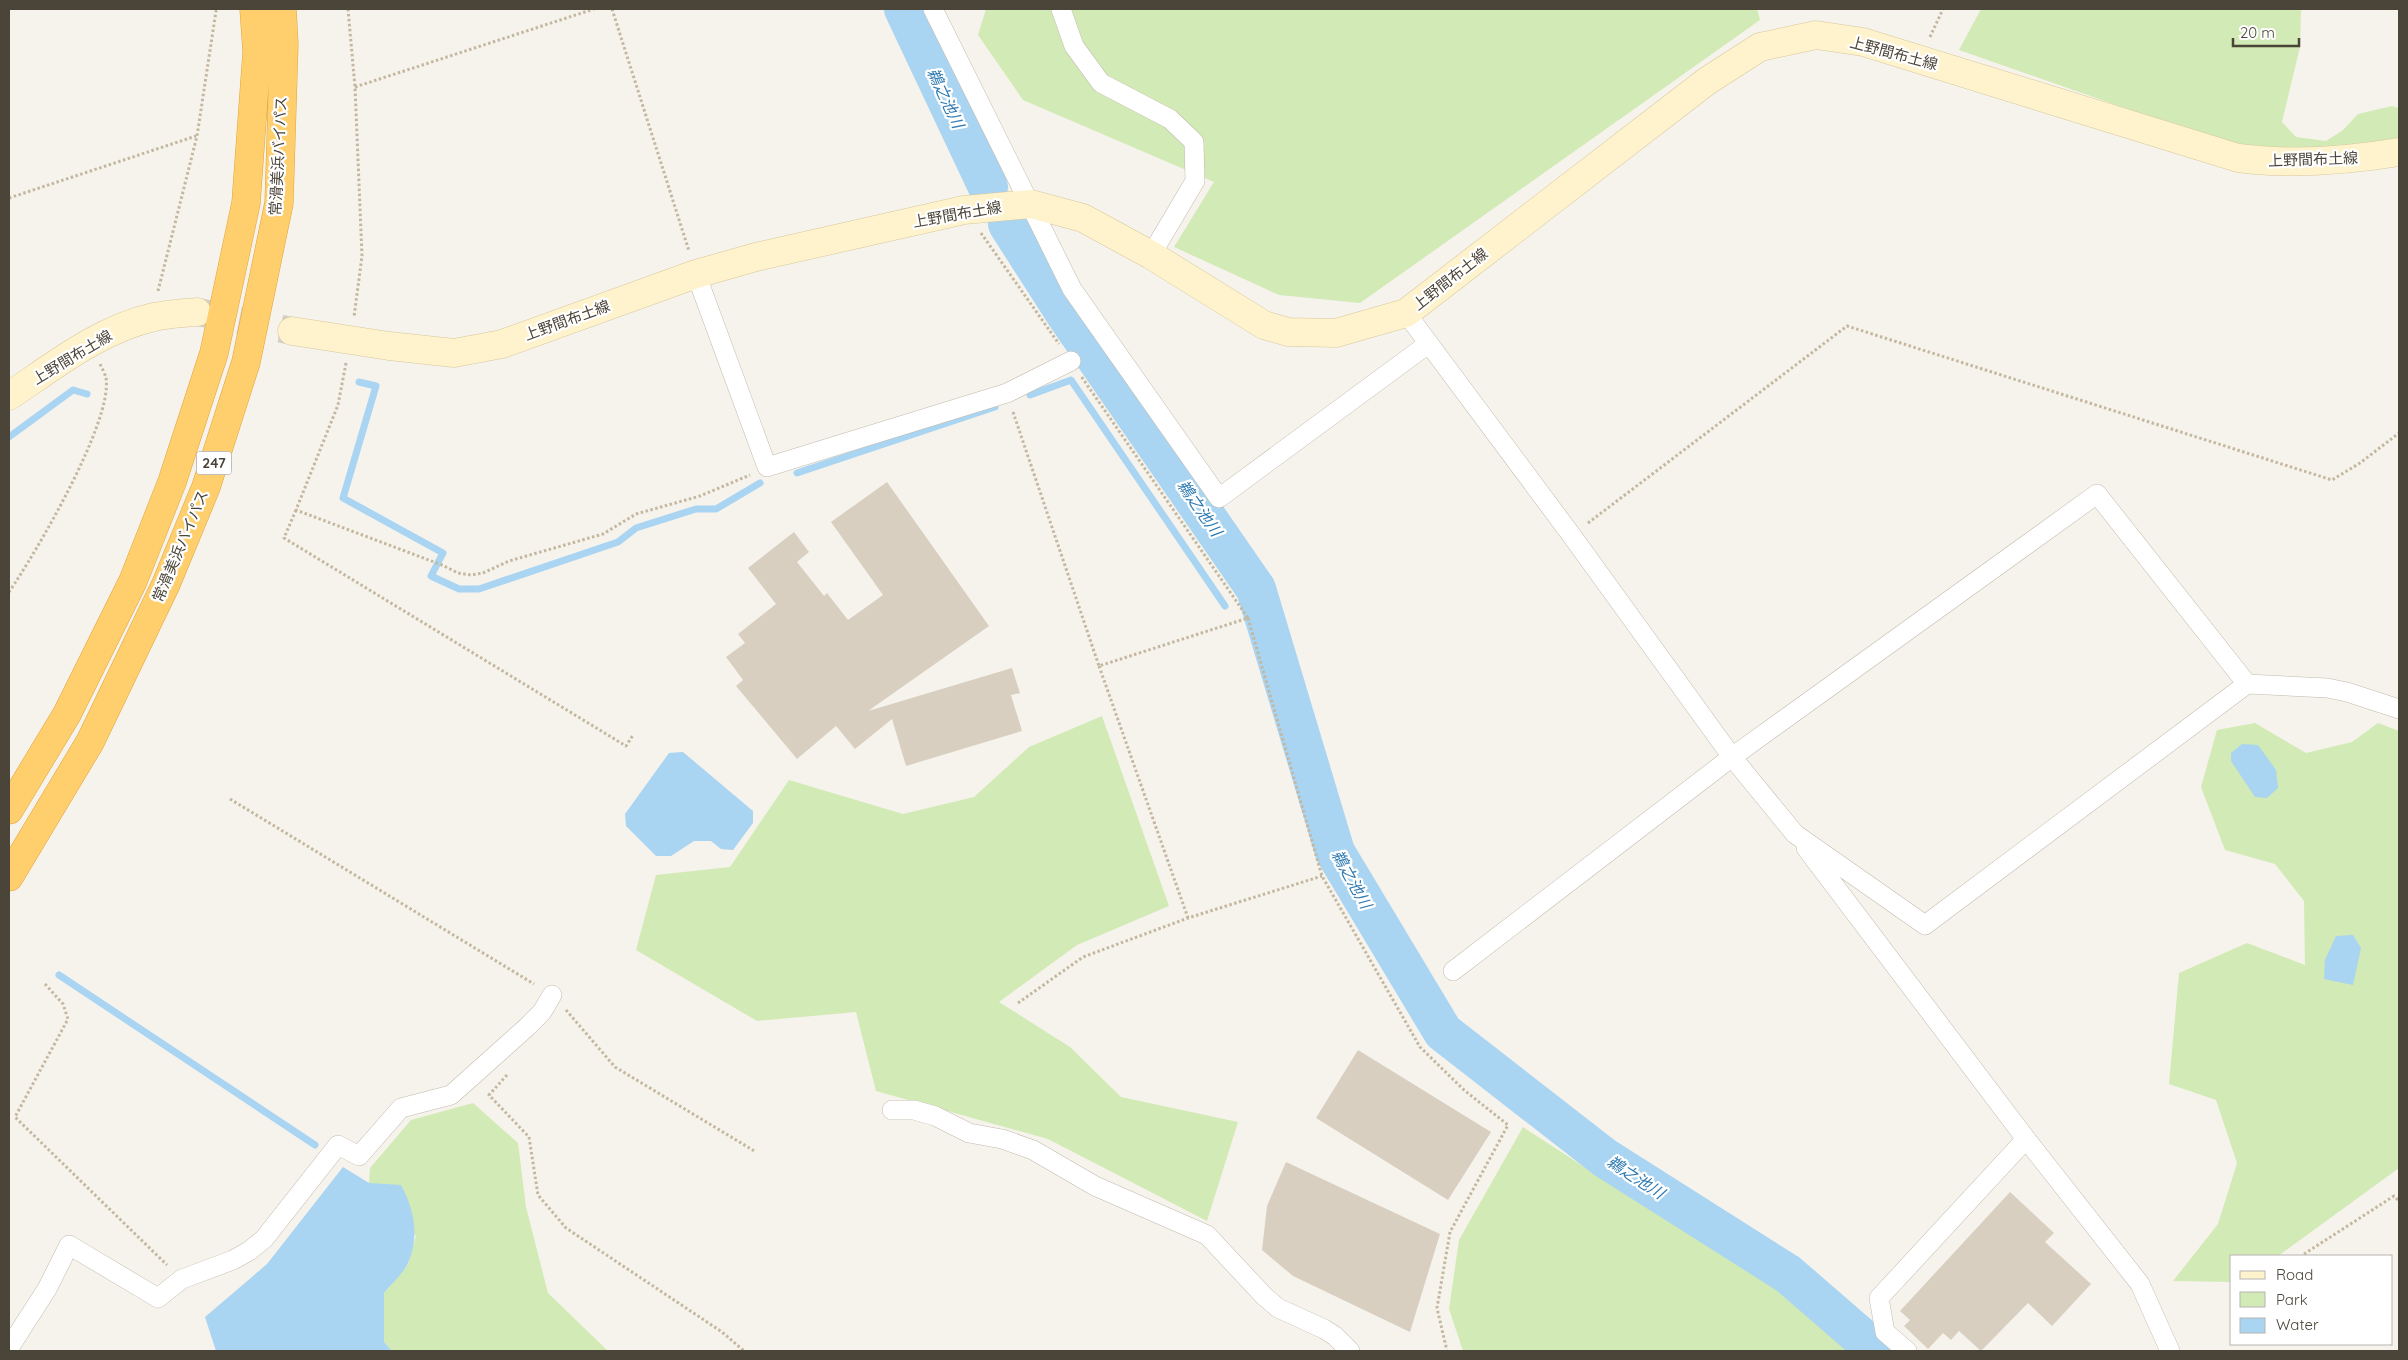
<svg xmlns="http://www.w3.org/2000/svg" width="2408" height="1360" font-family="Quicksand,'Noto Sans JP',sans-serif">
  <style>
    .green { fill: #d2eab5 }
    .water { fill: #a9d4f2 }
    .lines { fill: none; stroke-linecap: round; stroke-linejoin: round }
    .stream { stroke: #a9d4f2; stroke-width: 7 }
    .river { stroke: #a9d4f2; stroke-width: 40 }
    .building { fill: #d8cfc1 }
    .secondary-tunnel { stroke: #d4d0c8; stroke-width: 28; stroke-dasharray: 28 14; stroke-linecap: butt }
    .street-casing { stroke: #c2bbae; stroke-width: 20 }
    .secondary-casing { stroke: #d6c79b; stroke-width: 29 }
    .highway-casing { stroke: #e0a43c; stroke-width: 29 }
    .path { stroke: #c4b79f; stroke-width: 3; stroke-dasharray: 2.5 2.5; stroke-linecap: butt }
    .street { stroke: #fff; stroke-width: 19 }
    .secondary { stroke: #fff3cd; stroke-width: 28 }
    .highway { stroke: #ffcf6e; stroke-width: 28 }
    .labels { text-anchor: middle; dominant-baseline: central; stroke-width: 4.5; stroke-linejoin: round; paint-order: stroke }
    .shield { fill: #fff; stroke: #817c74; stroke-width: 1 }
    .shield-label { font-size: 14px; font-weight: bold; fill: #4b4439 }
    .street-label { font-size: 15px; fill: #4b4439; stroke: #fff }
    .water-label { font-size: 16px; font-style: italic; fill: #2e7ab2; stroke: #fff }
  </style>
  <rect width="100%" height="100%" fill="#f6f3ec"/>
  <!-- green -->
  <path class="green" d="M986 9H1757L1760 20 1360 303 1279 295 1174 247 1214 182 1023 100 978 35Z
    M1981 9H2301L2300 47 2282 122 2296 137 2326 141 2343 130 2358 114 2392 106 2399 108V140L2335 152 2256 154 1959 50Z
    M1102 716 1169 906 1077 945 999 1002 1070 1047 1121 1097 1238 1122 1207 1221 1048 1139 876 1091 856 1012 757 1021 636 950 656 875 730 867 789 780 903 814 974 797 1029 747Z
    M2255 723 2306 753 2352 742 2378 723 2399 731V1168L2278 1256H2232V1282L2173 1281 2218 1224 2237 1163 2216 1100 2169 1084 2179 973 2247 943 2305 965 2304 901 2275 864 2225 850 2201 787 2217 730Z
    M473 1103 518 1143 526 1207 548 1293 608 1351H392L384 1342V1293L408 1264 416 1236 369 1183 370 1168 411 1120Z
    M1523 1127 1606 1181 1781 1282 1862 1351H1463L1449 1309 1459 1240Z"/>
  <!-- water -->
  <path class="water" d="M2242 744 2258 745 2276 770 2278 788 2267 798 2255 797 2231 761V753Z
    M683 752 753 811V823L733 850 721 849 711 841H694L671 856H656L626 826 625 814 669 753Z
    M2353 935 2361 948 2353 985 2324 979 2325 960 2336 936Z
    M343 1167 369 1183 401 1185C414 1209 420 1236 408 1263 403 1274 391 1284 384 1293V1342L392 1351H216L205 1317 267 1264Z"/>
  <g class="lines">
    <!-- stream -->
    <path class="stream" d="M359 382 376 386 343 498 443 553 431 576 459 589H479L618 542 636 528 696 509H716L760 483
      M1030 395 1071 380 1225 606
      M9 437 73 390 87 394
      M797 473 995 407
      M59 975 315 1145"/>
    <!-- river -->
    <path class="river" d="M904 9 988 187
      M1008 224 1065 313 1256 589 1335 852 1443 1032 1605 1158 1788 1274 1877 1351"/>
  </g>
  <!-- building -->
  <path class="building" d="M887 482 989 626 868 711 1012 668 1020 693 1011 695 1022 731 906 766 892 719 855 749 836 726 797 759 736 686 743 680 726 657 745 643 738 634 776 604 748 568 794 532 809 552 797 562 824 596 827 593 848 620 883 595 831 522Z
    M1358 1050 1491 1132 1448 1200 1316 1118Z
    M1286 1162 1440 1234 1410 1332 1293 1276 1262 1250 1267 1206Z
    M2010 1192 2054 1233 2045 1242 2091 1284 2052 1326 2028 1303 1981 1351 1959 1331 1951 1340 1943 1333 1928 1349 1904 1326 1910 1320 1900 1311Z"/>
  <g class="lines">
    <!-- secondary-tunnel -->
    <path class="secondary-tunnel" d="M198 312 292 331"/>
    <!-- street casing -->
    <g class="street-casing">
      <path id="street" d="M933 9 1072 289 1219 498 1428 344
        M1061 9 1074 46 1101 83 1170 119 1194 142 1195 181 1151 255
        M696 274 767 467 1007 393 1071 361
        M1406 313 1572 536 1732 757 1795 834 1925 925 2247 684 2327 688 2347 692 2399 709
        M1806 848 2026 1139 2140 1284 2170 1351
        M1453 971 1732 757 2097 494 2247 684
        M892 1110H914L935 1116 969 1133 1002 1139 1033 1150 1095 1186 1207 1235 1264 1296 1278 1308 1324 1329 1335 1336 1350 1351
        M9 1348 47 1289 69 1245 158 1298 182 1279 233 1260 249 1251 264 1239 338 1145 359 1156 401 1108 451 1095 527 1027 542 1012 552 995
        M1907 1351 1885 1332 1879 1298 2026 1139"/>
    </g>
    <!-- secondary casing -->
    <g class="secondary-casing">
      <path id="secondary" d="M292 331 389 346 454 353 502 344 696 274 756 257 964 210 1031 204 1083 218 1151 255 1264 325 1288 332 1336 333 1406 313 1707 81 1760 47 1816 35 1863 42 2238 158C2292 165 2345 161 2399 152
        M9 396C54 366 100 329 154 317 168 314 183 313 197 312"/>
    </g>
    <!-- highway casing -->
    <g class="highway-casing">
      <path id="highway" d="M9 810 67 714 133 581 172 482 214 353 246 203 257 52 254 9
        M9 877 90 742 166 584 206 487 246 362 279 203 284 44 282 9"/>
    </g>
    <!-- path -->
    <path class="path" d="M348 9 355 87 362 256 354 317
      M612 9 689 251
      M1930 37 1943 9
      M355 87 594 9
      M9 198 196 136
      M981 233 1059 344
      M158 291 197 136 216 11 219 9
      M346 363 338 405 296 510 442 565 458 573 471 575 483 573 509 561 603 534 636 514 700 496 750 475
      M1013 412 1099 666 1248 618 1081 376
      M296 510 284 538 626 746 633 735
      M1588 523 1847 326 2332 480 2360 463 2399 433
      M9 592C35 554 113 422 106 378 105 374 102 368 100 364
      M1248 618 1322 876 1420 1047 1464 1090 1508 1125 1450 1232 1437 1308 1447 1351
      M1099 666 1188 918
      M230 799 534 984
      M45 984 63 1004 68 1019 15 1117 167 1265
      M1018 1003 1083 957 1188 918 1322 876
      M566 1010 615 1067 756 1152
      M507 1075 489 1095 529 1137 538 1195 566 1228 722 1332 744 1351
      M2304 1254 2394 1196 2399 1201"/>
    <!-- street -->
    <use href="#street" class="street"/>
    <!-- secondary -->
    <use href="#secondary" class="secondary"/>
    <!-- highway -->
    <use href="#highway" class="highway"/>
  </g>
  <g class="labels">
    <!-- shield labels -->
    <rect class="shield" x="196.5" y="451.5" width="35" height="23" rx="4"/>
    <g class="shield-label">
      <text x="214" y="463">247</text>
    </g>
    <!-- street labels -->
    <g class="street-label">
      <text transform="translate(1894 53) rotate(15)">上野間布土線</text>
      <text transform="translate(278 156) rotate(-87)">常滑美浜バイパス</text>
      <text transform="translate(2313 159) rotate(-2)">上野間布土線</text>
      <text transform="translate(957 214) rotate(-10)">上野間布土線</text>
      <text transform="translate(1450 279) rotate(-38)">上野間布土線</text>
      <text transform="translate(567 320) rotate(-20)">上野間布土線</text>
      <text transform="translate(72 357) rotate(-31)">上野間布土線</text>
      <text transform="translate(180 546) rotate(-67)">常滑美浜バイパス</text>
    </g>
    <!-- water labels -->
    <g class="water-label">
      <text transform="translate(946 98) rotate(65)">鵜之池川</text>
      <text transform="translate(1200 508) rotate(55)">鵜之池川</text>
      <text transform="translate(1352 879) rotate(61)">鵜之池川</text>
      <text transform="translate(1636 1177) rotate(33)">鵜之池川</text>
    </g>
  </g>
  <!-- border -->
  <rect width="2408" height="1360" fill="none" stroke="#4b4439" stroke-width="20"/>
  <!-- legend -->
  <rect x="2230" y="1255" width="162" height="90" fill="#ffffff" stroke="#b7b4b0"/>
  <rect x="2240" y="1271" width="25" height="8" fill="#fff3cd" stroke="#b7b4b0"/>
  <text x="2276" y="1280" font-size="15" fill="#4b4439">Road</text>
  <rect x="2240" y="1292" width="25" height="15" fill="#d2eab5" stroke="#b7b4b0"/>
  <text x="2276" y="1305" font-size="15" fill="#4b4439">Park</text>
  <rect x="2240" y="1318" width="25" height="15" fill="#a9d4f2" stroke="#b7b4b0"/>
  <text x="2276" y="1330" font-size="15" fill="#4b4439">Water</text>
  <!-- scale -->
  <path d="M2233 38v8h66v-8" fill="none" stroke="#4b4439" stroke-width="2.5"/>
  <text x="2240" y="38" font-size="15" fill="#4b4439" stroke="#ffffff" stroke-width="4" paint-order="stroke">20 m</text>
</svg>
